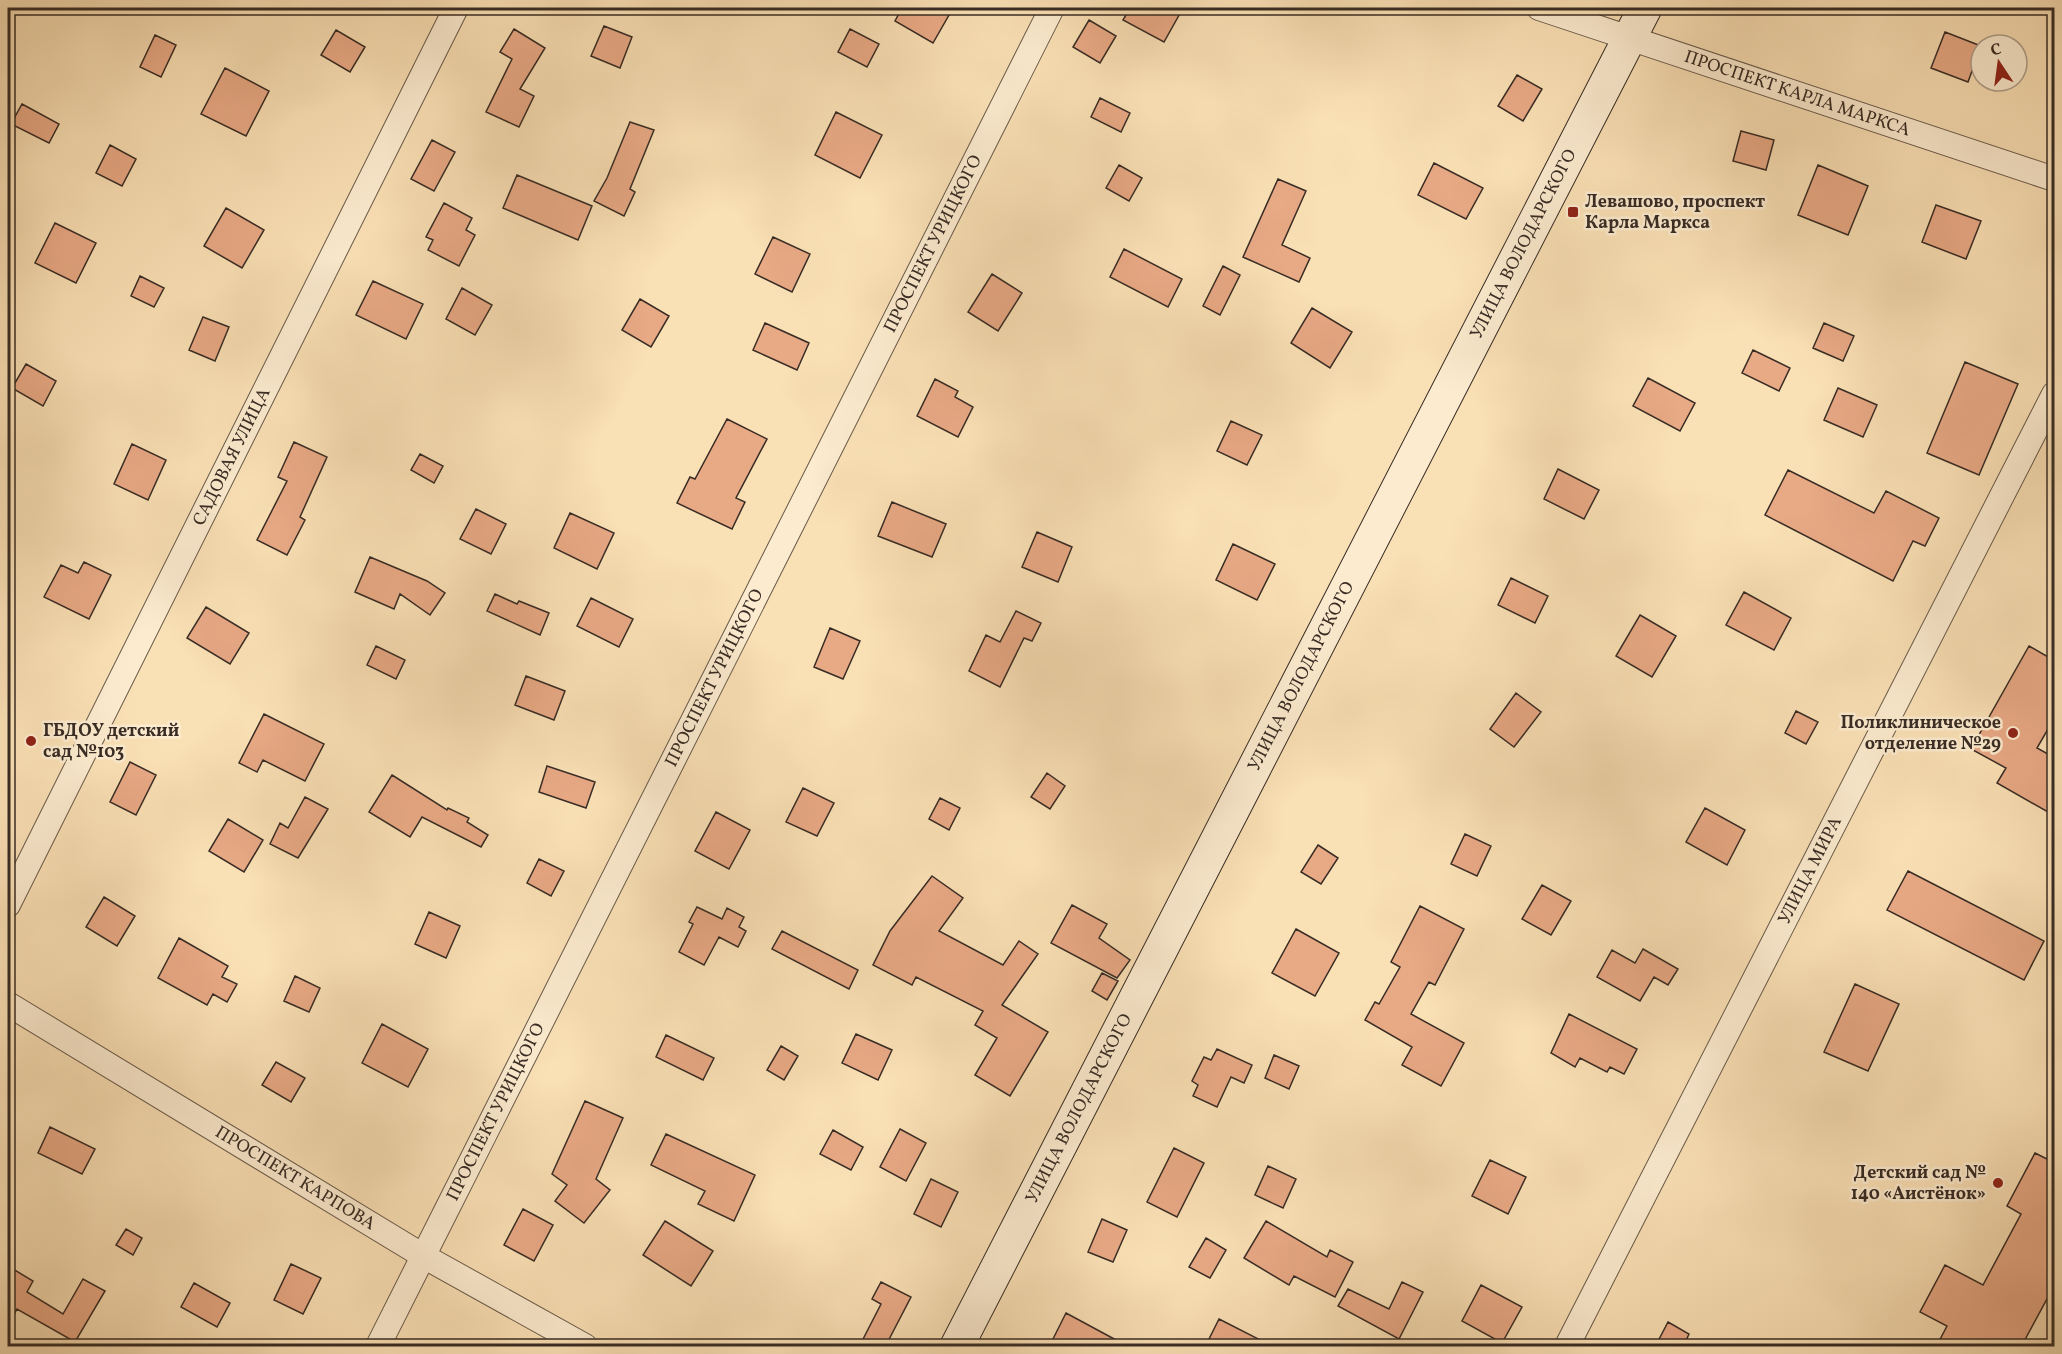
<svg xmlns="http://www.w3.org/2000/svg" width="2062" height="1354" font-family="Vollkorn,serif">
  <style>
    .building { fill: #e8a985; stroke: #382c25; stroke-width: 1.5 }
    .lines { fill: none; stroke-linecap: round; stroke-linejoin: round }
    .street-casing { stroke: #685949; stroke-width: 26 }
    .secondary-casing { stroke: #382c25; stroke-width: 35 }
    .street { stroke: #fcebcf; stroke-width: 24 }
    .secondary { stroke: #fcebcf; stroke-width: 33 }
    .poi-dot { fill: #8f2418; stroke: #fcebcf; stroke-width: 2 }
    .labels { text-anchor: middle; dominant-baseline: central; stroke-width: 5; stroke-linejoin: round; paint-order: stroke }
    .street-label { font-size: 18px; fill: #382c25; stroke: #fcebcf }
    .poi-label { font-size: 18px; font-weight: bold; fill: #382c25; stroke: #fcebcf; text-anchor: start }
  </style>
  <rect width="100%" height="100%" fill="#fae0b5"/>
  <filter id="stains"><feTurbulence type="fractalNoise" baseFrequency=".00333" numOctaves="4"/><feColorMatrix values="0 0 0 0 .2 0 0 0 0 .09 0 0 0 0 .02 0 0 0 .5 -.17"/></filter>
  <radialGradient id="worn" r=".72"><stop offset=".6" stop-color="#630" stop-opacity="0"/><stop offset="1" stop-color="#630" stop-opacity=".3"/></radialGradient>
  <!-- building -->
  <path class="building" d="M902 8H953L933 43 895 21Z
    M1130 8H1183L1164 42 1123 20Z
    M1089 20 1116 36 1100 63 1073 47Z
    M604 26 632 37 620 68 591 56Z
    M514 29 545 48 520 89 534 96 519 127 486 112 512 59 500 52Z
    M850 29 879 44 867 67 838 52Z
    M336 30 365 47 350 72 321 55Z
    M1945 32 1981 46 1968 82 1931 68Z
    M155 35 176 45 161 77 140 67Z
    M225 68 269 91 246 136 201 114Z
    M1517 75 1542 89 1523 121 1498 106Z
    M1100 98 1130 113 1121 132 1091 117Z
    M22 104 59 124 49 143 11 124Z
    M836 112 882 135 860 178 815 155Z
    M630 122 654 130 630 189 635 192 624 216 594 201 607 178Z
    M1741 131 1774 140 1766 170 1733 161Z
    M432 140 455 152 434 191 411 179Z
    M110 145 136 159 122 186 96 173Z
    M1434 163 1483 188 1466 219 1418 195Z
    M1119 165 1142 178 1129 201 1106 188Z
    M1818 165 1868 186 1848 235 1798 215Z
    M517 175 592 206 578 240 503 208Z
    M1278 179 1306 191 1282 245 1310 258 1299 282 1243 257Z
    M444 203 472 218 466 230 475 235 459 266 428 250 433 240 426 237Z
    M1936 205 1981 221 1966 259 1922 242Z
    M226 208 264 230 242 268 204 246Z
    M55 223 96 243 76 283 35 263Z
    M773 237 810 254 792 292 755 274Z
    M1124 249 1182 279 1168 307 1110 277Z
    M1223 266 1240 275 1220 315 1203 306Z
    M992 274 1022 293 998 331 968 312Z
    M140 276 164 288 154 307 131 296Z
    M373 281 423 304 406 339 356 315Z
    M462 288 492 305 475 335 446 319Z
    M640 299 669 316 651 347 622 330Z
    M1312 308 1352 332 1330 368 1291 343Z
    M203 317 229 327 215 361 189 350Z
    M765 323 809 343 797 370 753 350Z
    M1824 323 1854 336 1843 361 1813 348Z
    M1753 350 1790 368 1779 391 1742 373Z
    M1965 362 2018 384 1979 475 1927 453Z
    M26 364 56 381 43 406 12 388Z
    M1648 378 1695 403 1680 431 1633 406Z
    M935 379 958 391 955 397 973 407 958 437 917 416Z
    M1838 388 1877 405 1863 437 1824 420Z
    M727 419 767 439 736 498 745 502 732 529 677 503 690 477 695 479Z
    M1231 421 1262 435 1247 465 1217 451Z
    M294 442 327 457 300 517 305 520 287 555 257 540 287 481 278 477Z
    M132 444 166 460 148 500 114 484Z
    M420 454 443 466 434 483 411 470Z
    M1558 469 1599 490 1584 519 1544 499Z
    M1788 470 1874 513 1886 491 1939 518 1925 546 1913 541 1893 581 1765 515Z
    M892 502 946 524 932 557 878 536Z
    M476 509 506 524 491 554 460 539Z
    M570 513 614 533 597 569 554 548Z
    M1037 532 1072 547 1058 582 1022 567Z
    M1233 544 1275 564 1257 600 1216 580Z
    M370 557 427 581 445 593 430 615 400 594 394 609 355 592Z
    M84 562 111 575 89 619 44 597 61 565 78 573Z
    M1511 578 1548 596 1535 623 1498 605Z
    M1744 592 1791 618 1774 650 1726 625Z
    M495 594 517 604 519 601 549 613 540 635 487 611Z
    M591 598 633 619 619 647 577 626Z
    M206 607 249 633 230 664 187 638Z
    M1016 611 1041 623 1032 641 1024 638 1000 687 969 671 986 635 1000 642Z
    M1640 615 1676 636 1652 677 1616 656Z
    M830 628 860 641 843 679 814 667Z
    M376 646 405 660 396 679 367 665Z
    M2029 646 2055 661V717L2037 748 2055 758V816L1997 783 2006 768 1971 749Z
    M526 676 565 691 554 720 515 705Z
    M1516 693 1541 712 1514 747 1490 729Z
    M1796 711 1818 722 1806 744 1785 733Z
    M264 714 324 744 305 781 263 760 257 772 239 763Z
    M130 762 156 775 136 815 110 802Z
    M547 766 595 782 586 808 539 792Z
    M1047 773 1065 786 1050 809 1031 797Z
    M392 775 447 810 448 808 469 818 467 822 488 835 481 847 422 817 410 837 369 812Z
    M803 788 834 803 817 836 786 822Z
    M305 797 328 809 298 858 270 844 280 823 288 828Z
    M940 798 960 808 949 830 929 819Z
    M1705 808 1745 830 1727 865 1686 842Z
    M716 812 750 830 729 869 695 851Z
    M228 819 263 840 244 872 209 851Z
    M1465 834 1491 846 1477 876 1451 864Z
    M1318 845 1338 858 1321 884 1301 872Z
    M539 859 564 871 551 896 527 883Z
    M1908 871 2044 941 2024 980 1887 910Z
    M932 876 963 898 939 931 1003 965 1019 941 1038 954 1002 1005 1048 1032 1010 1096 975 1075 997 1038 975 1025 983 1011 916 977 912 985 873 965 890 931Z
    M1542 885 1571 901 1551 935 1522 919Z
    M104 897 135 916 117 946 86 927Z
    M1072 905 1107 924 1099 938 1130 960 1117 978 1051 943Z
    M1420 906 1464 929 1435 985 1429 982 1411 1014 1464 1043 1441 1086 1402 1065 1412 1047 1365 1020 1375 1002 1379 1004 1400 967 1391 962Z
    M697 907 722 919 727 908 744 917 739 927 746 931 738 947 719 937 704 965 679 952 693 924 689 922Z
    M429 912 460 926 446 958 415 944Z
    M1296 929 1339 953 1315 996 1272 973Z
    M782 931 858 970 849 989 772 949Z
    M179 938 228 966 222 977 237 984 227 1002 213 994 207 1005 158 978Z
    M1643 949 1678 969 1668 985 1654 977 1640 1001 1597 977 1612 950 1635 963Z
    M1102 973 1118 981 1107 1000 1092 991Z
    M295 976 320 988 309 1012 284 1001Z
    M1855 984 1899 1004 1868 1071 1824 1052Z
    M1569 1014 1637 1049 1624 1074 1610 1067 1607 1072 1580 1058 1575 1067 1551 1053Z
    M382 1024 428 1049 408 1087 362 1063Z
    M856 1034 892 1050 878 1080 842 1063Z
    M666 1035 714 1058 703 1080 656 1057Z
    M781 1046 798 1056 784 1080 767 1070Z
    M1217 1049 1252 1065 1244 1083 1231 1077 1217 1107 1193 1096 1198 1085 1192 1081 1204 1057 1211 1060Z
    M1274 1055 1299 1066 1289 1089 1265 1078Z
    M276 1062 305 1078 291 1102 262 1085Z
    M585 1101 623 1118 596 1179 610 1190 584 1223 555 1201 567 1185 552 1174Z
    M50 1127 95 1149 82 1174 38 1153Z
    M900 1129 926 1143 906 1181 880 1167Z
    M833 1130 863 1147 851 1170 820 1154Z
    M666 1134 755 1175 734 1221 698 1204 705 1191 651 1165Z
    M1174 1148 1204 1163 1177 1217 1147 1202Z
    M2035 1153 2055 1163V1284L2021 1347H1936L1947 1326 1920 1312 1945 1265 1983 1285 2021 1214 2007 1206Z
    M1490 1160 1526 1177 1508 1214 1472 1196Z
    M1268 1166 1296 1179 1283 1208 1255 1195Z
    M931 1179 958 1192 941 1227 914 1214Z
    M523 1209 553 1225 534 1261 504 1245Z
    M1102 1219 1127 1230 1113 1262 1088 1252Z
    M665 1221 713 1251 691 1286 643 1255Z
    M1266 1221 1327 1257 1330 1250 1353 1262 1335 1297 1294 1276 1289 1285 1244 1258Z
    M126 1229 142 1238 133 1255 116 1245Z
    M1206 1238 1226 1250 1210 1278 1189 1267Z
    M291 1264 321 1278 303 1314 274 1300Z
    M8 1266 33 1281 27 1292 63 1314 83 1279 105 1291 75 1342 17 1309 8 1326Z
    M881 1282 911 1297 885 1347H859L881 1304 872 1299Z
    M1402 1282 1423 1292 1399 1339 1338 1306 1348 1289 1389 1309Z
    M194 1283 230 1303 217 1327 181 1307Z
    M1481 1285 1522 1307 1502 1343 1462 1321Z
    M1066 1313 1129 1347H1049Z
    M1219 1319 1274 1347H1205Z
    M1668 1322 1689 1334 1683 1347H1655Z"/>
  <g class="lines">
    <!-- street casing -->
    <g class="street-casing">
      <g id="street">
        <path id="s1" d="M1539 8 2054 179"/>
        <path id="s2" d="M8 905 456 8"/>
        <path id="s3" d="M8 1004 425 1257 585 1346"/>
        <path id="s4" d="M378 1346 1052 8"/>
        <path id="s5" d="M1567 1346 2054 394"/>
      </g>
    </g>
    <!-- secondary casing -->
    <g class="secondary-casing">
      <g id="secondary">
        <path id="s6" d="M957 1346 1645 8"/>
      </g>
    </g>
    <!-- street -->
    <use href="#street" class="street"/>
    <!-- secondary -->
    <use href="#secondary" class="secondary"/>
  </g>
  <!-- markers -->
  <g class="poi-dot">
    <rect x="1567" y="206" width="12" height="12" rx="3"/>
    <circle cx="2013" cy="733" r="6"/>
    <circle cx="31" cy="741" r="6"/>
    <circle cx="1998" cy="1183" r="6"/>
  </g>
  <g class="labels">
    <!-- street labels -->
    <g class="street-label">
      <text stroke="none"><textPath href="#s1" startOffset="272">ПРОСПЕКТ КАРЛА МАРКСА</textPath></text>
      <text stroke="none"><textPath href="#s4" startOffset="1234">ПРОСПЕКТ УРИЦКОГО</textPath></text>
      <text stroke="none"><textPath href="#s6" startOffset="1239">УЛИЦА ВОЛОДАРСКОГО</textPath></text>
      <text stroke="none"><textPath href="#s2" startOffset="501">САДОВАЯ УЛИЦА</textPath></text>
      <text stroke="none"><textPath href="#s4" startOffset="748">ПРОСПЕКТ УРИЦКОГО</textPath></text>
      <text stroke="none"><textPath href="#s6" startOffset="753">УЛИЦА ВОЛОДАРСКОГО</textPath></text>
      <text stroke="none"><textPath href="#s5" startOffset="534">УЛИЦА МИРА</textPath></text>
      <text stroke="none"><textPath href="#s6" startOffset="267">УЛИЦА ВОЛОДАРСКОГО</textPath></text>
      <text stroke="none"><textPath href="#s4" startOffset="262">ПРОСПЕКТ УРИЦКОГО</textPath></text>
      <text stroke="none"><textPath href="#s3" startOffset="336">ПРОСПЕКТ КАРПОВА</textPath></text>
    </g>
    <!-- poi labels -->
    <g class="poi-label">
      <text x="1585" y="202">Левашово, проспект<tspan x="1585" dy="21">Карла Маркса</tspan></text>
      <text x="2001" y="723" text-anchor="end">Поликлиническое<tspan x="2001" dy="21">отделение №29</tspan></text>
      <text x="43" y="731">ГБДОУ детский<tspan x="43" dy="21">сад №103</tspan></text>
      <text x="1986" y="1173" text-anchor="end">Детский сад №<tspan x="1986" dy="21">140 «Аистёнок»</tspan></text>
    </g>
  </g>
  <!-- margin -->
  <rect width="2062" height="1354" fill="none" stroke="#fae0b5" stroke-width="30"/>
  <rect x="9" y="9" width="2044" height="1336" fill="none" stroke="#382c25" stroke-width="3"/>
  <rect x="15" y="15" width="2032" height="1324" fill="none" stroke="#382c25" stroke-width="1.5"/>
  <!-- north arrow -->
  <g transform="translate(1999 63) rotate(347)"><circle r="28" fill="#fcebcf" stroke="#ae9f8b" stroke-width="1.5"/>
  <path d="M0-4.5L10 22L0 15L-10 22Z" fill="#8f2418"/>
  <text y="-9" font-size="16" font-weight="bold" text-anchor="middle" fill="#382c25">С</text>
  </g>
  <rect width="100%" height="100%" filter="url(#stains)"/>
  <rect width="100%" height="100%" fill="url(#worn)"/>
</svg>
